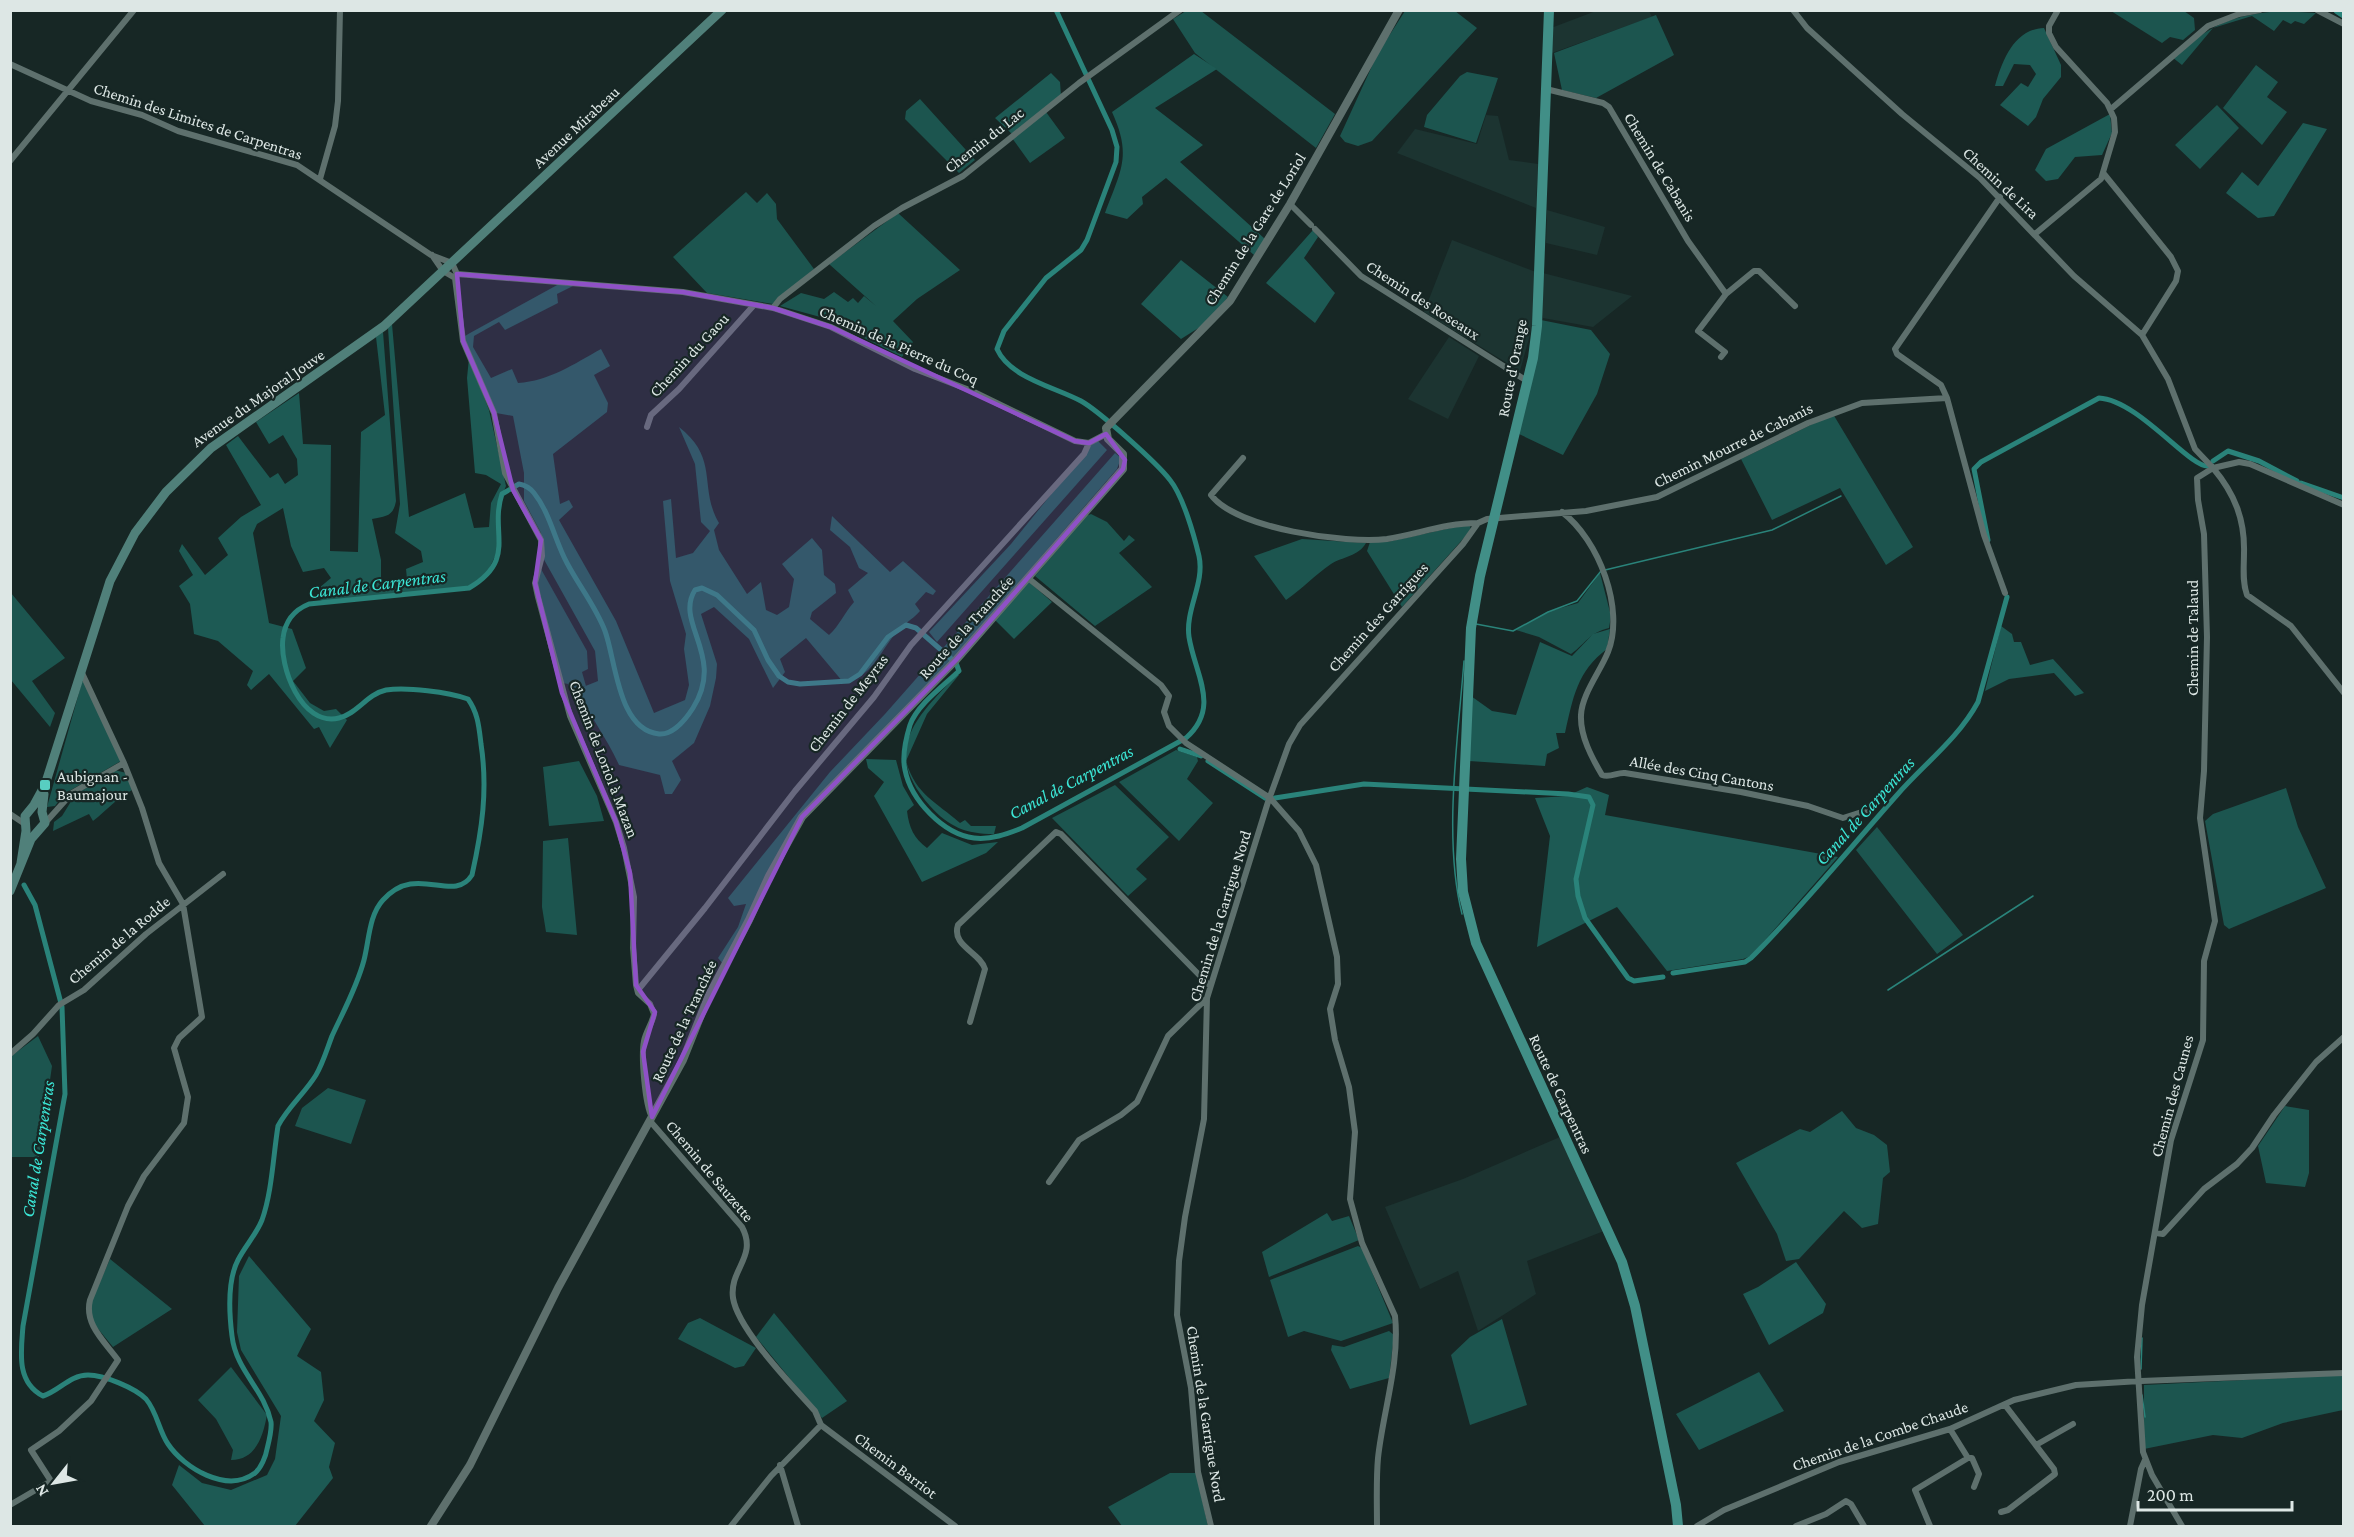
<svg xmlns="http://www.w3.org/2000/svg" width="2354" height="1537" font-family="'Crimson Pro',serif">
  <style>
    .built { fill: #1c3431 }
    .green { fill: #1c554f }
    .forest { fill: #1d5a54 }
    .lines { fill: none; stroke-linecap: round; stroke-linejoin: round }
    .stream { stroke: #2a837a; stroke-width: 1.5 }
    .canal { stroke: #2a837a; stroke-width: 5 }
    .river { stroke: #2a837a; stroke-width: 9 }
    .minor { stroke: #5e706d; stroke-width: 6 }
    .tertiary { stroke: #5e706d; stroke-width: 8 }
    .secondary { stroke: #50807a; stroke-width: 9 }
    .primary { stroke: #418f87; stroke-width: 10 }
    .marked { fill: #8f51c7; fill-opacity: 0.2; stroke: #8f51c7; stroke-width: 4.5; stroke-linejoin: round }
    .poi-dot { fill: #58cec1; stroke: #172725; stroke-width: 2 }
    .labels { text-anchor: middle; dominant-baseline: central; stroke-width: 4.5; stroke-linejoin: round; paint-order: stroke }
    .street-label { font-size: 16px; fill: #dde7e5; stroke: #172725 }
    .poi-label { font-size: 16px; fill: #dde7e5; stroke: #172725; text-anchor: start }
    .water-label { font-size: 18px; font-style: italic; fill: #3be5d5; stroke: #172725 }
  </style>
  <rect width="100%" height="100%" fill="#172725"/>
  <!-- built -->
  <path class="built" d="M1596 11H1649L1652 17 1552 53 1551 28Z
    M1486 115 1498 116 1509 160 1538 164 1536 208 1397 153 1415 129 1477 144Z
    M1547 210 1605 227 1597 255 1546 243Z
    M1452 240 1536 272 1533 324 1520 371 1424 312Z
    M1543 273 1632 296 1593 327 1543 318Z
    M1449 337 1479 356 1448 419 1408 399Z
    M1560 1137 1604 1231 1527 1261 1536 1294 1478 1331 1458 1271 1420 1289 1385 1207 1463 1179Z"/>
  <!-- green -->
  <path class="green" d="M1186 11H1201L1335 114 1316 148 1195 53 1173 19Z
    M1405 11H1455L1477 28 1372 141 1358 146 1345 142 1340 136 1378 53Z
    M2111 11H2184L2194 18 2195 30 2183 40 2170 37 2162 43Z
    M2281 11 2316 13 2304 24 2295 21 2291 24 2283 20 2274 31 2252 16 2213 28 2182 65 2172 57C2212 25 2229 15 2281 11Z
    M1656 15 1674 55 1596 98 1562 90 1554 53Z
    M2256 65 2278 82 2267 97 2287 112 2262 145 2223 108Z
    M1467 72 1498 78 1476 143 1424 127 1427 115 1460 76Z
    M920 99 975 160 959 173 905 119 906 111Z
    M2217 105 2239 128 2200 169 2175 145Z
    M1046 112 1065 138 1030 163 1012 138Z
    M746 192 757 203 767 193 776 204 777 219 814 269 773 304 707 293 673 257Z
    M898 213 960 270 917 299 893 321 913 342 902 357 824 318 780 306 801 293 824 299 834 292 848 302 853 298 858 303 864 296 876 306 829 264Z
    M1541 320 1591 330 1610 354 1597 394 1563 455 1519 434Z
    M1833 414 1913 547 1886 565 1840 488 1772 520 1741 459Z
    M1091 514 1107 522 1124 541 1129 535 1135 540 1119 553 1152 587 1095 626 1035 576 1086 516Z
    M1460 526H1470L1471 530 1402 607 1367 551 1370 542H1387Z
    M1302 539 1366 543C1359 556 1342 557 1331 564 1315 575 1302 589 1286 600L1254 556Z
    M541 569 587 651 588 669 582 672 586 686 570 690 568 684 563 683 536 588Z
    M1600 573 1611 616 1609 628C1589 633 1587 642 1571 654L1539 637 1516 630 1547 612 1578 603Z
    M11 593 65 658 32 681 55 713 50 727 11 680Z
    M82 682H85L121 761 64 794 55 806 47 807Z
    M1176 750 1197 757 1198 761 1187 779 1213 803 1179 841 1119 782Z
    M579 761 597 796 604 821 549 826 543 767Z
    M115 770 126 773 132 790C116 799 107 810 93 821L89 814 53 831 54 822 62 816 75 795Z
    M1115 785 1169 837 1136 869 1147 879 1128 896 1052 818Z
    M2286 788 2298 827 2326 888 2229 929 2224 925 2205 821 2213 814Z
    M1877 827 1963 935 1937 954 1856 850Z
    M568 838 577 935 546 932 542 907 543 841Z
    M38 1036 52 1066 39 1157H11L10 1057Z
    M328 1088 366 1100 351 1144 295 1126 302 1108Z
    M2285 1106 2309 1110V1173L2305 1187 2266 1183 2258 1146Z
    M1842 1111 1856 1128 1874 1135 1887 1145 1890 1172 1883 1178 1878 1224 1862 1228 1844 1211 1799 1259 1786 1261 1777 1234 1736 1163 1800 1129 1810 1132Z
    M1327 1213 1332 1221 1349 1216 1359 1240 1269 1277 1262 1252Z
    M1358 1246 1362 1248 1393 1323 1341 1341 1304 1331 1288 1337 1270 1280Z
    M110 1259 172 1309 113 1347 90 1319 91 1302Z
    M774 1313 847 1401 822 1418 756 1337Z
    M700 1318 756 1348 744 1366 735 1368 678 1339 688 1323Z
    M1502 1319 1527 1405 1470 1425 1451 1355 1470 1337Z
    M1389 1331 1394 1335 1389 1378 1350 1389 1331 1350 1332 1345 1344 1347Z
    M231 1367 267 1415C263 1436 256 1460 231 1460L233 1450 216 1419 198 1400Z
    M1759 1372 1784 1411 1699 1450 1676 1414Z
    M2343 1375V1410L2283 1423 2242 1438 2213 1435 2144 1449V1385Z
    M1170 1473H1196L1208 1526H1122L1108 1507Z"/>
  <!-- forest -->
  <path class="forest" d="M2044 28 2061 65V77L2043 99 2036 117 2028 126 2000 105 2021 83 2028 87 2036 74 2030 65 2014 64 2003 86H1995C2002 61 2014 29 2044 28Z
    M1194 54 1217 69 1155 108 1203 145 1180 162 1265 239 1254 255 1166 178 1142 197 1143 204 1127 219 1105 213C1121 170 1132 156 1112 112Z
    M1051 73 1060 82 1061 96 1012 134 995 118Z
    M2110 114 2112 133 2102 155 2075 157 2058 179 2046 181 2035 170 2046 149Z
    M2303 123 2327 129 2274 216 2258 218 2226 193 2242 172 2258 186Z
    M1313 230 1318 237 1304 258 1335 293 1315 323 1266 283Z
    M1181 260 1228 297 1208 322 1181 339 1141 304Z
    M559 284 573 286 557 294 558 303 505 330 499 322 474 336 473 347 491 378 512 369 518 383C549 381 574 364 601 349L610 366 594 375 608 403 607 412 553 454 560 504 569 500 573 507 559 520 616 621 654 713 685 700 689 685 684 649 686 634 670 581 663 501 671 499 676 558 693 553 710 531 701 522 695 464 679 427C720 459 698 487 719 523L714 530 719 550 747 594 761 582 766 610 777 615 789 607 794 579 782 564 812 538 822 550 824 575 835 584 836 593 812 612 810 619 829 635C840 625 844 613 854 602L848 590 868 573 859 568 850 547 830 530 832 516 890 572 903 561 936 591 933 595 926 592 915 604 920 611C912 620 902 625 895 634 880 652 870 680 843 682L806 638 780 659 785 672 773 688 749 639 714 607 701 614 717 664 716 678 710 706 694 743 672 761 681 780 672 794H665L660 775 619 765C607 738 589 716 578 689L598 681 595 651 542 556 541 533 524 501V473L513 416 496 413 465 341V336L470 333Z
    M392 324 409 517 465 493 474 528 489 527 491 503 501 484 486 475 475 473 467 378 469 358 489 410 506 486 497 507 500 546 488 571 468 587 323 602 319 598V588L331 578 324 568 303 572 291 546 283 508 257 524 253 533 269 623 292 629 306 668 293 681 310 703 324 711 336 709 347 720 330 748 319 727 314 729 269 674 251 690 247 685 253 671 218 641 194 634 190 604 179 586 193 575 179 551 182 544 205 575 228 555 218 538 241 517 261 505 226 445 238 436 270 478 278 473 285 484 298 475 297 459 283 435 269 444 256 422 299 393 303 444 331 445 330 551 358 552 361 432 385 415 376 337 383 332 396 501C393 517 386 516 372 519L381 560V582L407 579 406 569 423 562 421 551 395 533 400 504 388 328Z
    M1098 441 1107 450 937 642 929 632 1011 544 1091 445Z
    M1115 453 1121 458 1117 469 950 662 814 800 723 964 718 958 738 927 746 904 734 906 728 898 830 772 885 714Z
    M1028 581 1052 602 1014 639 995 620Z
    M2001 626 2012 634 2014 642H2021L2030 665 2053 659 2084 693 2075 696 2054 673 2009 679 1985 691Z
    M1610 629 1607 649C1577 671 1573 698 1565 733H1556L1559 748 1547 754 1545 766 1469 761 1471 696 1492 711 1516 715 1540 642 1572 656 1593 634Z
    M957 675H959L927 714 906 761C916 795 935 801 960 823L965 820 971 826H996L994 834C966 834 949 827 930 806 881 751 915 718 957 675Z
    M866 759 896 760 903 786 914 805 907 811C909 828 914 838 927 848L942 833 972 845 998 842 986 853 922 882 874 796 884 782 868 768Z
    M1587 787 1609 795 1605 815 1838 857 1751 956 1743 959 1667 971 1617 907 1537 947 1550 836 1535 798 1567 796Z
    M249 1256 311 1329 297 1356 321 1372 324 1400 314 1421 335 1443 329 1467 333 1478 295 1526H205L172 1485 179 1465 202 1483 231 1490 267 1475 275 1459 281 1416 241 1350 237 1332 239 1276Z
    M1796 1262 1826 1304 1823 1313 1769 1345 1743 1294 1758 1287Z"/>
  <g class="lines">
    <!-- stream -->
    <path class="stream" d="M1605 570 1772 530 1841 496
      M1476 624 1513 631 1548 612 1577 601 1601 571
      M1462 914C1443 839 1458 738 1464 661
      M1888 990 2033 896
      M2141 1369 2142 1338
      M2142 1395 2145 1417"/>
    <!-- canal -->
    <path class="canal" d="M2213 461 2228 451 2259 461 2297 481
      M2301 483 2344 498
      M1988 540 1974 469 1981 462 2099 398C2138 400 2190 468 2208 466
      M1180 749 1201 756
      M1208 761 1265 798
      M1275 798 1364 784 1568 794 1589 797 1593 805 1576 879 1578 896 1585 918 1628 978 1634 981 1663 977
      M24 885 35 905 62 1007 65 1094 23 1326C21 1352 16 1382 43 1396 59 1391 70 1375 88 1375 104 1375 135 1388 146 1399 157 1412 159 1431 168 1444 184 1468 227 1494 255 1473 261 1468 266 1456 267 1449 269 1441 272 1430 271 1422 264 1389 236 1371 232 1336 229 1312 227 1281 238 1260 245 1246 256 1235 262 1220 272 1192 273 1157 278 1126 288 1107 305 1093 316 1075 323 1063 327 1049 332 1036 343 1012 357 987 364 960 369 941 369 915 383 900 417 862 453 905 472 875 482 830 488 790 481 744 479 727 478 713 468 699 448 692 407 687 386 690 367 694 357 714 339 718 301 727 279 666 283 638 285 621 294 610 309 604L469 588C518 559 489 533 502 494L519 484C525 485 530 488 534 493 550 513 555 541 567 563 579 586 596 607 605 631 616 661 618 730 659 734 673 735 686 719 693 708 726 656 674 623 695 590L702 588 717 595 754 630 768 660 779 676 788 682 800 684 849 681 860 674 888 637 906 625 916 628 956 663 959 671C943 686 917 705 910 725 906 738 902 757 905 770 911 800 943 834 974 838 991 840 1007 834 1022 828L1186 738C1221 707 1195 675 1189 637 1185 610 1205 583 1199 556 1194 535 1183 496 1170 480 1157 463 1099 411 1081 401 1055 387 1010 378 997 349L1004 331 1046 278 1081 250 1087 240 1116 162 1117 147 1112 130 1056 10
      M1673 973 1745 962 1751 958C1803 906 1849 849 1897 795 1924 764 1958 739 1978 702L2007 597"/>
    <!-- river -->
    <path class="river" d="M2338 10 2344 14"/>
    <!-- minor -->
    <path class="minor" d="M1793 10 1807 28 1902 114 1980 178 2074 276 2142 335 2168 379 2195 449 2213 468 2239 462 2250 464 2344 505
      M2317 10 2344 24
      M10 64 91 101 142 115 178 131 297 165 431 255 452 263 457 274 455 278 463 341 494 413 505 473 541 540 542 556 535 583 538 597 570 716 616 822 624 848 634 897 633 948 636 985 638 993 650 1004 654 1014C652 1024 646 1031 644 1041 641 1056 645 1105 652 1117
      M1546 89 1603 103 1609 107 1688 241 1726 294 1698 331 1725 352 1721 357
      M2111 109 2208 26 2239 14 2260 10
      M10 161 134 10
      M2104 174 2171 257 2178 271 2176 281 2142 335
      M320 179 335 126 338 101 340 10
      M1290 204 1311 225
      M1315 229 1361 276 1527 381
      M2035 234 2101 179 2115 132 2114 118 2107 103 2056 47 2049 33V26L2058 10
      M432 255 443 271 455 278
      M457 274 683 292 773 308 831 327 915 369 972 391 1075 441 1089 443 1106 434
      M1726 294 1754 271H1759L1795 306
      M773 308 780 299 874 226 902 208 963 176 1079 83 1180 10
      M1947 398 1941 385 1897 354 1895 349 2000 197
      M647 427 651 415 679 389 754 305
      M1243 458 1211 495C1237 529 1346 544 1387 539 1418 534 1446 523 1478 523
      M1562 512C1599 540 1625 609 1608 652 1600 672 1582 694 1581 715 1580 736 1592 758 1602 775 1611 778 1617 772 1625 773L1741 792 1808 806 1843 818 1868 810
      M1028 578 1161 685 1169 696 1164 712 1169 726 1186 743 1270 798 1299 831 1316 865 1337 957 1338 984 1330 1009 1335 1040 1349 1087 1355 1132 1350 1199 1362 1243 1395 1316C1400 1364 1383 1411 1378 1458 1376 1480 1377 1504 1377 1526
      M10 814 25 824
      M45 823 72 793 124 763
      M638 990 705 908 795 791 874 697 911 645 1084 454 1089 443
      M970 1022 985 969C980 952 951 946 958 925L1056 832 1061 834 1210 986
      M10 1054 33 1034 59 1005 84 990 146 934 223 874
      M650 1121 742 1227C758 1257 729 1269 733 1298 738 1330 793 1386 815 1411L821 1425 955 1526
      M1049 1182 1079 1140 1121 1115 1137 1102 1168 1036 1207 998
      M2156 1233 2163 1234 2204 1189 2237 1164 2252 1148 2274 1115 2316 1062 2344 1037
      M2141 1381 2344 1373
      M2036 1445 2073 1424
      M1968 1458H1972L1979 1474 1974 1487
      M780 1465 798 1526
      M10 1505 51 1481 31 1450 59 1431 91 1401 118 1360C104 1341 84 1324 90 1300L128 1206 144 1176 184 1123 188 1097 174 1048 179 1038 202 1017 183 904 159 863 142 808 124 763 82 673
      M2001 1512 2008 1510 2055 1474 2054 1469 2005 1405
      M731 1526 771 1476 821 1425
      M1211 1526 1198 1472 1191 1388 1177 1315 1179 1261 1185 1217 1204 1119 1207 998 1268 802 1289 744 1300 725 1463 544 1478 523 1487 519 1586 511 1657 497 1808 423 1862 403 1947 398 1984 535 2005 593
      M1697 1526 1724 1510 1839 1462 1950 1429 2014 1400 2076 1385 2140 1381
      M1796 1526 1826 1514 1846 1501 1851 1504 1864 1526
      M1930 1526 1915 1490 1968 1458 1950 1429
      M2130 1526 2141 1469 2145 1460
      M2182 1526 2152 1475 2143 1452 2137 1357 2142 1305 2171 1140 2203 1040 2204 961 2215 921 2200 818 2204 771 2207 637 2204 534 2198 500 2197 478 2213 468C2235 494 2245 520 2244 553 2244 567 2242 582 2247 595L2291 626 2344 693"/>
    <!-- tertiary -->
    <path class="tertiary" d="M431 1526 470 1465 558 1288 683 1060 709 995 749 920 769 876 802 817 956 660 1123 469V454L1108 439 1106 428 1230 301 1290 204 1399 10"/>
    <!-- secondary -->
    <path class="secondary" d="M21 863 26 831 25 816 34 805 45 785 110 581 135 533 166 492 211 448 384 326 722 10
      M10 891 31 839 45 823 42 812 44 794"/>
    <!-- primary -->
    <path class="primary" d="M1549 10 1537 326 1533 358 1480 576 1471 628 1461 859 1463 892 1476 943 1622 1262 1635 1306 1676 1505 1678 1526"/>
  </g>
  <!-- marked area -->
  <path class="marked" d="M457 274 683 292 773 308 831 327 1075 441 1089 443 1106 434 1125 460 1123 469 956 660 802 817 652 1117 643 1052 655 1012 636 985 630 873 616 822 562 693 535 583 541 540 513 490 494 413 463 341Z"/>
  <!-- markers -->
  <rect class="poi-dot" x="39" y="779" width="12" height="12" rx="3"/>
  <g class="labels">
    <!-- street labels -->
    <g class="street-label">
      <text transform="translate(198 121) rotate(18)">Chemin des Limites de Carpentras</text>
      <text transform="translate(576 127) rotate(-43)">Avenue Mirabeau</text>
      <text transform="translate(984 140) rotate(-38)">Chemin du Lac</text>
      <text transform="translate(1660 167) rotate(59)">Chemin de Cabanis</text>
      <text transform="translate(2001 183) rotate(43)">Chemin de Lira</text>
      <text transform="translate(1255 229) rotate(-58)">Chemin de la Gare de Loriol</text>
      <text transform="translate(1423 300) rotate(33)">Chemin des Roseaux</text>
      <text transform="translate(899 345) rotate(24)">Chemin de la Pierre du Coq</text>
      <text transform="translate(689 355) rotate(-47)">Chemin du Gaou</text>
      <text transform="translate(1512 368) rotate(-79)">Route d'Orange</text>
      <text transform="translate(258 398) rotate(-35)">Avenue du Majoral Jouve</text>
      <text transform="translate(1733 445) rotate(-26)">Chemin Mourre de Cabanis</text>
      <text transform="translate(1378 617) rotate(-48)">Chemin des Garrigues</text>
      <text transform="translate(966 627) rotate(-48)">Route de la Tranchée</text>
      <text transform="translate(2192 638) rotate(-90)">Chemin de Talaud</text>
      <text transform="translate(848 703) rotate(-52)">Chemin de Meyras</text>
      <text transform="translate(604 759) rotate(69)">Chemin de Loriol à Mazan</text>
      <text transform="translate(1702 773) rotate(10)">Allée des Cinq Cantons</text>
      <text transform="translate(1220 916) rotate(-73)">Chemin de la Garrigue Nord</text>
      <text transform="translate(119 940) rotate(-40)">Chemin de la Rodde</text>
      <text transform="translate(684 1021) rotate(-65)">Route de la Tranchée</text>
      <text transform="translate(1561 1094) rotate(65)">Route de Carpentras</text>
      <text transform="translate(2172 1096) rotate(-75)">Chemin des Caunes</text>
      <text transform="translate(710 1171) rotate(50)">Chemin de Sauzette</text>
      <text transform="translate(1206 1414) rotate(81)">Chemin de la Garrigue Nord</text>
      <text transform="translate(1880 1436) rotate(-19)">Chemin de la Combe Chaude</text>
      <text transform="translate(896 1465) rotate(37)">Chemin Barriot</text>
    </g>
    <!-- poi labels -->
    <g class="poi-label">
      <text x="57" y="776">Aubignan -<tspan x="57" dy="18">Baumajour</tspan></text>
    </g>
    <!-- water labels -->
    <g class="water-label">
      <text transform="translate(377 584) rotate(-7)">Canal de Carpentras</text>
      <text transform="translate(1071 782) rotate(-28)">Canal de Carpentras</text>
      <text transform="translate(1865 811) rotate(-48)">Canal de Carpentras</text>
      <text transform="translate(38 1149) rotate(-81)">Canal de Carpentras</text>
    </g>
  </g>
  <!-- border -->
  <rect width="2354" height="1537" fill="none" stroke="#dde7e5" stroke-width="24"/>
  <!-- north arrow -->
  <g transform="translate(54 1483) rotate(239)" stroke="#172725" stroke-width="4.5" paint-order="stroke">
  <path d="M0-4.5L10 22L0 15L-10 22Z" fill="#dde7e5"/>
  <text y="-9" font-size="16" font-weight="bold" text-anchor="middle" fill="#dde7e5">N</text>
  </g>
  <!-- scale -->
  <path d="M2138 1501v9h154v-9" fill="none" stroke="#dde7e5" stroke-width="3"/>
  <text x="2147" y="1501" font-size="18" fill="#dde7e5" stroke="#172725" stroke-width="4.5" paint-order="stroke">200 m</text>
</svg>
